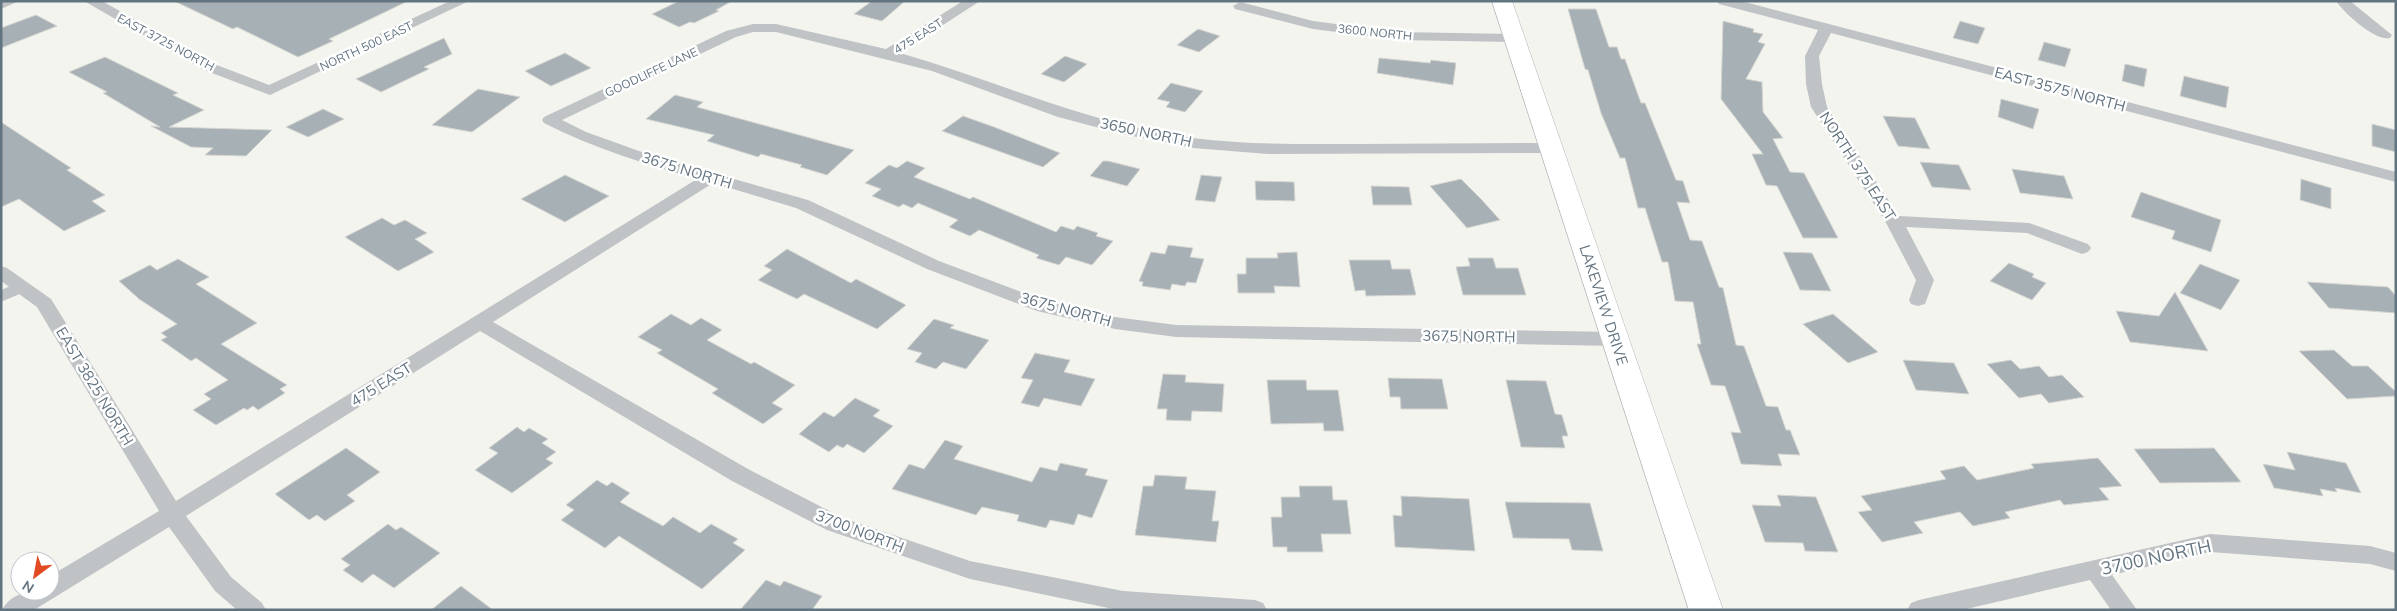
<svg xmlns="http://www.w3.org/2000/svg" width="2397" height="611" font-family="Mulish,sans-serif">
  <style>
    .building { fill: #a7b0b4; stroke: #d5d5d2 }
    .lines { fill: none; stroke-linecap: round; stroke-linejoin: round }
    .secondary-casing { stroke: #b1b7bb; stroke-width: 1 }
    .lane { stroke: #bfc3c6; stroke-width: 11 }
    .street { fill: #bfc3c6; fill-rule: evenodd }
    .secondary { fill: #fff; fill-rule: evenodd }
    .labels { text-anchor: middle; dominant-baseline: central; stroke-width: 5; stroke-linejoin: round; paint-order: stroke }
    .far-street-label { font-size: 12px; fill: #637481; stroke: #fff }
    .street-label { font-size: 15px; fill: #637481; stroke: #fff }
    .near-street-label { font-size: 18px; fill: #637481; stroke: #fff }
  </style>
  <rect width="100%" height="100%" fill="#f4f4ef"/>
  <!-- building -->
  <path class="building" d="M174 1H408L329 39 333 41 298 57 237 27 233 29Z
    M679 1H732L716 10 719 11 694 23 690 22 679 27 652 14Z
    M872 1H905L882 21 854 14Z
    M1568 9H1596L1609 47H1617L1621 59H1625L1641 103H1645L1676 180 1683 181 1690 203 1677 202 1690 240 1702 241 1719 287 1723 288 1736 345 1744 346 1766 406 1778 407 1786 430H1790L1800 455 1778 454 1782 466 1741 464 1731 432 1741 433 1725 386 1711 385 1697 344H1701L1693 302 1675 301 1668 262H1662L1645 208H1638L1625 158H1620L1601 113 1588 70 1585 69Z
    M36 15 57 26 1 48V28Z
    M1723 21 1754 29 1753 32 1763 34 1758 42 1765 44 1746 79 1762 82 1763 112 1783 138 1773 139 1790 172 1804 173 1838 238H1803L1777 186 1766 185 1752 154H1763L1721 99Z
    M1960 21 1985 28 1978 44 1953 38Z
    M1198 29 1220 36 1199 52 1177 45Z
    M444 38 452 54 424 67 429 69 381 92 356 79Z
    M2044 42 2071 49 2065 67 2038 60Z
    M565 53 591 68 551 86 525 71Z
    M1065 56 1087 64 1064 82 1041 74Z
    M105 57 178 93 173 95 204 110 169 127 272 130 246 156 205 155 213 148 191 147 151 126 160 127 103 93 107 92 69 72Z
    M1379 58 1430 63 1431 60 1456 63 1453 85 1377 73Z
    M2125 64 2147 69 2144 87 2122 81Z
    M2184 76 2229 87 2226 108 2180 96Z
    M1171 83 1203 91 1185 112 1166 107 1170 102 1157 99Z
    M478 89 520 97 472 132 432 125Z
    M675 95 703 102 697 107 854 150 827 175 800 167 802 165 761 154 758 157 707 141 714 135 646 119Z
    M2001 99 2039 109 2033 129 1998 117Z
    M323 109 344 119 308 137 286 127Z
    M963 116 994 127 1060 153 1043 167 942 131Z
    M1883 116 1915 118 1930 149 1898 146Z
    M1 122 71 168 67 170 105 195 92 201 106 211 64 231 19 199 1 207Z
    M2372 124 2396 130V152L2372 146Z
    M907 161 925 168 914 177 970 199 973 197 1056 232 1061 226 1074 230 1077 226 1098 233 1096 236 1113 241 1092 265 1066 257 1059 265 1036 258 1039 255 979 230 970 236 949 227 958 220 918 203 912 208 903 204 899 207 872 196 881 189 865 183 889 165 897 168Z
    M1103 161H1108L1140 169 1127 186 1090 176Z
    M1920 162 1959 165 1971 190 1932 187Z
    M2012 169 2064 176 2073 199 2020 193Z
    M565 175 609 196 565 222 521 199Z
    M1201 175 1222 177 1215 202 1195 200Z
    M1461 179 1481 199 1500 220 1467 228 1430 186Z
    M2301 179 2331 188V209L2300 200Z
    M1255 181 1294 182 1295 201 1256 200Z
    M1371 186 1409 187 1412 205H1373Z
    M2141 192 2221 220 2211 252 2172 239 2175 231 2131 217Z
    M382 218 394 225 405 220 427 233 415 239 434 252 398 271 345 237Z
    M1168 245 1193 248 1190 257 1204 259 1196 283 1187 282 1185 286 1172 284 1170 290 1142 286 1143 282 1139 281 1151 252 1165 254Z
    M787 249 851 283 856 279 906 305 877 329 804 294 797 299 758 280 772 270 764 266Z
    M1297 252 1300 287 1274 286 1275 293H1238L1237 274H1246V258H1278L1277 253Z
    M1783 252 1812 253 1831 291 1800 290Z
    M1468 258H1493L1496 268H1518L1526 295H1463L1456 267 1470 266Z
    M178 259 209 277 196 284 257 323 221 344 287 385 280 389 285 393 258 410 253 406 247 410 244 408 216 425 193 410 211 399 204 394 228 380 196 358 191 361 161 340 167 337 161 333 177 324 139 299 119 281 150 265 157 270Z
    M1349 260H1390L1392 269H1410L1416 295 1366 296 1365 290 1355 291Z
    M2009 263 2034 274 2032 277 2046 283 2032 300 1990 281Z
    M2200 264 2240 280 2221 310 2180 293Z
    M2307 282 2388 287 2396 296V313L2329 308Z
    M2175 292 2208 351 2130 342 2116 311 2159 316Z
    M671 314 691 325 701 318 722 330 707 340 751 364 754 362 795 385 772 403 783 409 763 424 712 393 718 389 657 353 662 350 638 337Z
    M1833 314 1878 352 1848 363 1803 324Z
    M934 319 954 325 950 328 989 340 966 369 943 362 936 369 915 362 922 353 907 349Z
    M2334 350 2352 366H2368L2396 392V396L2347 399 2299 351Z
    M1035 353 1070 360 1064 372 1095 379 1081 406 1044 398 1039 407 1021 403 1033 380 1021 378Z
    M1903 360 1954 363 1969 394 1916 390Z
    M2011 360 2020 369 2039 366 2049 377 2062 375 2084 397 2049 403 2041 394 2019 398 1987 364Z
    M1163 374 1186 375 1185 382 1224 384 1222 412 1192 411 1191 421 1166 420 1167 409H1157Z
    M1388 378 1442 379 1448 409H1401L1400 397H1390Z
    M1267 380H1306L1307 390H1338L1344 431H1324L1323 423 1271 424Z
    M1506 380 1546 381 1555 414 1562 415 1568 436H1562L1565 448 1521 447Z
    M855 398 880 410 873 416 893 426 864 453 847 444 843 448 837 445 829 452 799 434 824 412 834 417Z
    M517 427 524 432 529 428 548 439 542 443 556 452 546 459 553 463 512 493 475 470 498 453 489 448Z
    M945 440 963 446 954 459 1032 482 1040 467 1057 471 1060 463 1088 469 1085 475 1108 480 1092 518 1078 514 1074 525 1050 520 1046 528 1017 521 1019 515 982 507 976 515 892 489 909 464 924 469Z
    M346 448 380 472 347 495 355 501 325 521 317 515 309 520 275 494Z
    M2214 448 2241 482 2160 483 2134 449Z
    M2287 452 2346 463 2361 493 2335 488 2337 492 2320 489 2323 496 2274 488 2263 464 2295 470Z
    M2098 458 2122 486 2099 488 2109 500 2064 505 2060 500 2005 512 2010 518 1973 526 1960 512 1914 522 1923 533 1882 542 1858 512 1872 510 1861 496 1946 479 1940 471 1964 466 1977 480 2034 468 2031 464Z
    M1155 475 1187 477 1185 489 1216 491 1212 521H1219L1216 542 1135 535 1143 486H1153Z
    M597 480 607 486 612 482 630 493 620 502 663 526 673 517 700 533 711 524 738 539 733 543 745 550 702 589 619 536 605 548 561 520 574 510 566 505Z
    M1299 486H1332L1333 500H1347L1351 534H1321L1323 552H1287V547H1273L1271 517H1282L1281 497H1300Z
    M1777 495 1816 497 1838 552 1805 551 1803 543 1765 542 1752 505 1781 506Z
    M1401 496 1469 499 1475 551 1395 547 1393 515 1402 516Z
    M1505 502 1590 503 1603 551 1572 550 1569 539 1513 538Z
    M388 524 396 530 401 527 440 553 394 588 373 574 362 583 343 570 350 565 341 559Z
    M766 580 780 586 784 581 822 596 812 610H740Z
    M461 586 493 610H431Z"/>
  <g class="lines">
    <!-- secondary casing -->
    <g class="secondary-casing">
      <path id="secondary" d="M1492 1H1512L1723 610H1689Z"/>
    </g>
    <!-- lane -->
    <path class="lane" d="M1 296 22 287"/>
    <!-- street -->
    <path class="street" d="M1 1H19L1 9Z
      M84 1H102L214 64 269 85 450 1H469L270 95 204 70Z
      M963 1H980L900 53C998 81 1091 125 1193 138 1247 145 1301 144 1356 144 1421 144 1487 143 1552 143L1560 148 1552 153 1268 154 1193 148 1122 134 1058 117 932 71 776 32H753L736 37 562 120 586 132 653 156 808 200 939 261 1048 302 1115 317 1176 325 1615 332 1622 334 1625 339 1622 344 1615 346 1176 337 1115 329 1037 311 927 269 796 208 713 183 493 322 748 469 843 518 970 561 1123 591 1255 600 1263 603 1267 610H1118L970 579 827 530 732 481 480 331 186 516 231 577 262 603 266 610H237L215 591 169 527 34 610H2C12 591 32 591 50 591V576L159 511 37 307 1 281V266L7 268 51 299 176 501 697 179C645 164 593 148 544 123L542 120 544 117 726 31 753 24H776L886 49Z
      M1717 1H1741L2396 172V182L1831 33 1819 56 1822 84 1827 107 1899 216 2029 223 2088 244 2091 248 2088 252 2082 254 2027 233 1906 227 1934 280 1925 304 1918 306 1911 304 1909 300 1916 280 1885 221 1811 107 1806 84 1805 56 1818 30 1719 4Z
      M2336 1H2350L2392 35 2390 38C2376 42 2344 13 2336 1Z
      M1240 2 1313 21 1398 32 1513 34 1520 38 1513 42 1398 40 1313 29 1235 9 1233 6Z
      M2210 534 2370 546 2396 553V571L2370 564 2210 552 2112 575 2137 610H2111L2090 580 1962 610H1907L1911 603 1919 600Z"/>
    <!-- secondary -->
    <use href="#secondary" class="secondary"/>
  </g>
  <g class="labels">
    <!-- far-street labels -->
    <g class="far-street-label">
      <text transform="translate(1375 32) rotate(6)">3600 NORTH</text>
      <text transform="translate(918 36) rotate(-32)">475 EAST</text>
      <text transform="translate(166 42) rotate(28)">EAST 3725 NORTH</text>
      <text transform="translate(366 46) rotate(-25)">NORTH 500 EAST</text>
      <text transform="translate(651 72) rotate(-25)">GOODLIFFE LANE</text>
    </g>
    <!-- street labels -->
    <g class="street-label">
      <text transform="translate(2060 89) rotate(15)">EAST 3575 NORTH</text>
      <text transform="translate(1146 132) rotate(12)">3650 NORTH</text>
      <text transform="translate(1858 166) rotate(57)">NORTH 375 EAST</text>
      <text transform="translate(687 170) rotate(17)">3675 NORTH</text>
      <text transform="translate(1604 305) rotate(72)">LAKEVIEW DRIVE</text>
      <text transform="translate(1066 309) rotate(15)">3675 NORTH</text>
      <text transform="translate(1469 336) rotate(1)">3675 NORTH</text>
      <text transform="translate(381 384) rotate(-32)">475 EAST</text>
      <text transform="translate(95 386) rotate(59)">EAST 3825 NORTH</text>
      <text transform="translate(860 531) rotate(21)">3700 NORTH</text>
    </g>
    <!-- near-street labels -->
    <g class="near-street-label">
      <text transform="translate(2156 557) rotate(-12)">3700 NORTH</text>
    </g>
  </g>
  <!-- border -->
  <rect width="2397" height="611" fill="none" stroke="#637481" stroke-width="5"/>
  <!-- north arrow -->
  <g transform="translate(35 576) rotate(212)"><circle r="24" fill="#ffffff" stroke="#c1c7cd"/>
  <path d="M0-4L9 19L0 12L-9 19Z" fill="#e24a21"/>
  <text y="-8" font-size="14" font-weight="bold" text-anchor="middle" fill="#637481">N</text>
  </g>
</svg>
